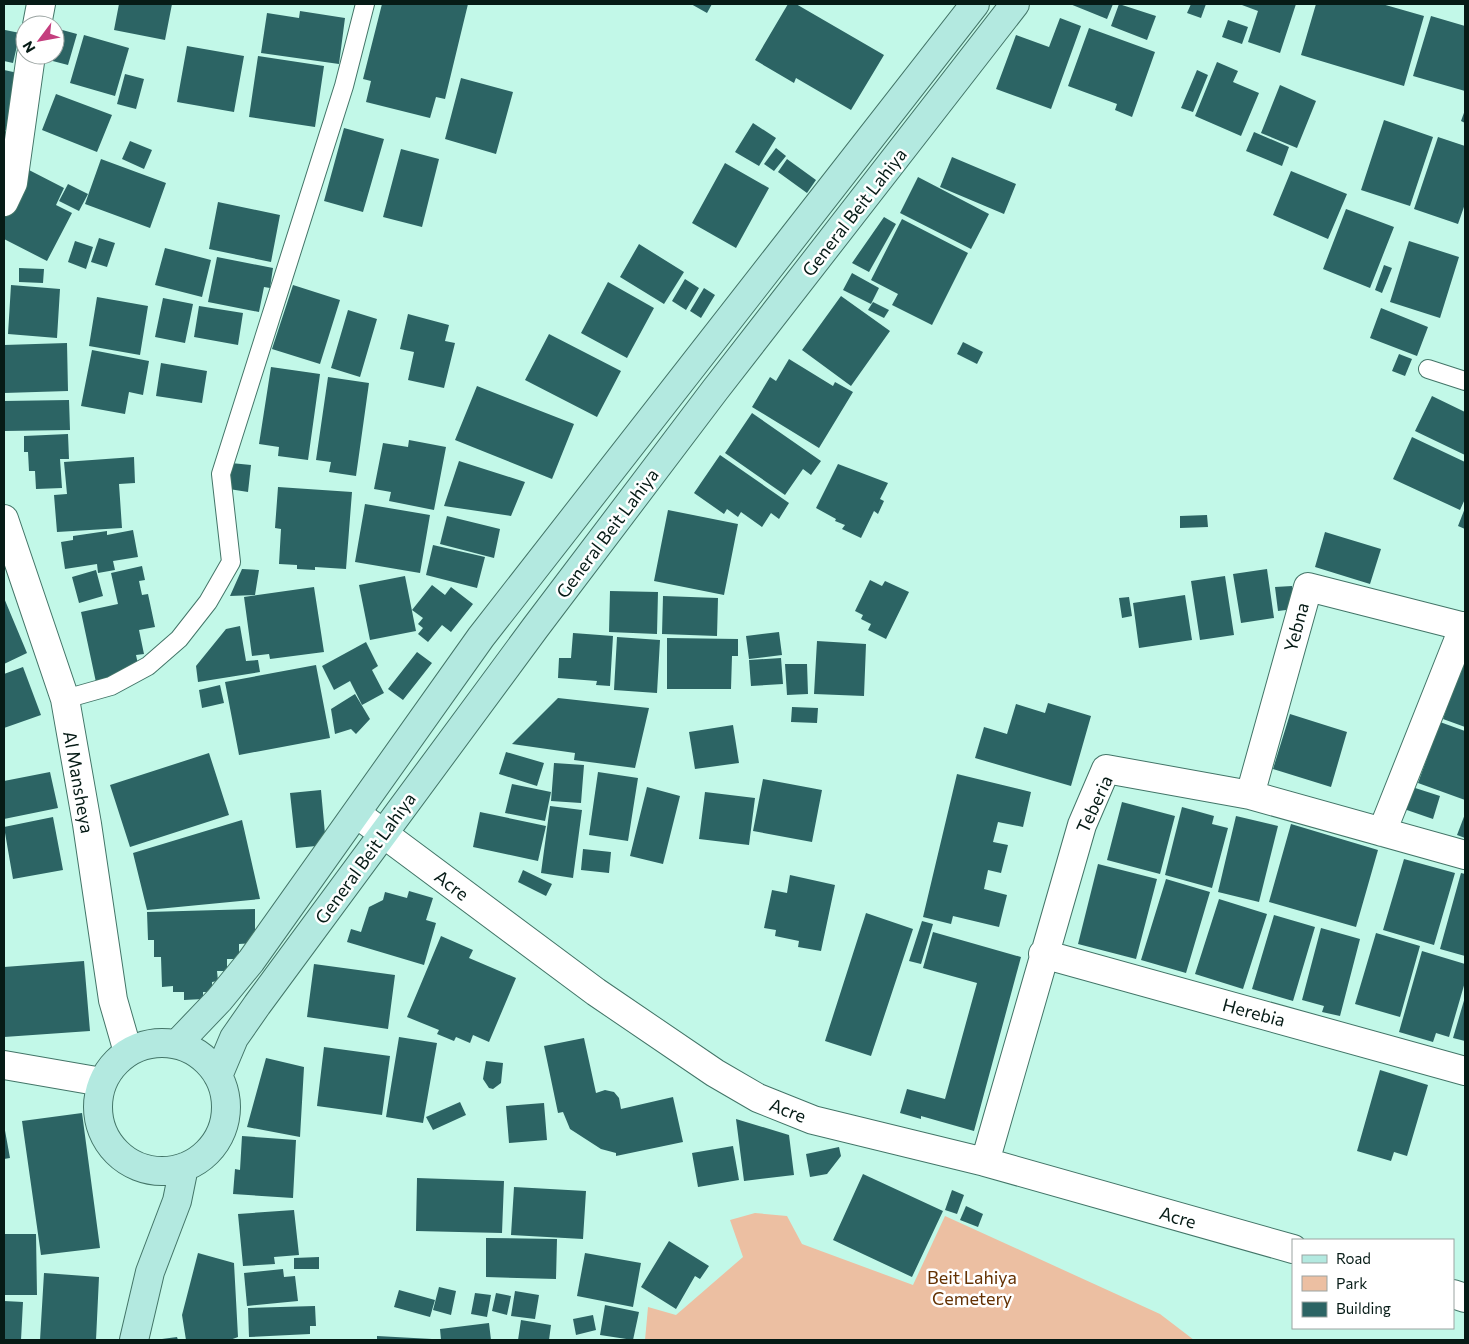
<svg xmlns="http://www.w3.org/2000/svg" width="1469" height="1344" font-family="Commissioner,sans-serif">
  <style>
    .green { fill: #ecbfa2 }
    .building { fill: #2c6464 }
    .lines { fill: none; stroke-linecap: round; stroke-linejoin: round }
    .lane-casing { stroke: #437568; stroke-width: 20 }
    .street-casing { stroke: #437568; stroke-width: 30 }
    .secondary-casing { stroke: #437568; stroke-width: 30 }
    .lane { stroke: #fff; stroke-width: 18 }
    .street { stroke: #fff; stroke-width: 28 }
    .secondary { stroke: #b3e9e0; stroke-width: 28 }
    .labels { text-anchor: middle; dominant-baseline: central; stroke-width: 5; stroke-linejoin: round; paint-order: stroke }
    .street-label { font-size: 18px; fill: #061b16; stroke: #fff }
    .park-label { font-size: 18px; fill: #643103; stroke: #fff }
  </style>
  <rect width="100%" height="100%" fill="#c2f8e8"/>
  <!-- green -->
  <path class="green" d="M755 1213 787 1216 802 1244 913 1285 945 1216 1160 1314 1194 1340H645L648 1307 676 1315 743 1257 730 1220Z"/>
  <!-- building -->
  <path class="building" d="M119 4H172L165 40 114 30Z
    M382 4H468L445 99 436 97 430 118 366 102 371 81 363 79Z
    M691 4H712L707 13Z
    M788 4H796L884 55 851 110 796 78 794 83 755 60Z
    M1070 4H1113L1107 19Z
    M1119 4 1156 16 1147 40 1111 26Z
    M1191 4H1206L1201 18 1187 13Z
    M1243 4H1296L1280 53 1248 42 1258 11 1242 5Z
    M1316 4H1382L1424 16 1404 86 1301 55Z
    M300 11 345 18 339 64 261 53 267 13 299 18Z
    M1431 16 1465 26V91L1413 76Z
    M1060 18 1081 26 1051 109 996 89 1016 35 1049 47Z
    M1228 20 1248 27 1242 44 1222 37Z
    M55 28 77 34 68 65 45 59 46 55H55Z
    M1089 28 1155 52 1132 117 1115 110 1117 104 1068 86Z
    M5 30 20 33 13 63 4 61Z
    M84 35 129 48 115 96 70 83Z
    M187 46 244 56 234 112 177 102Z
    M258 56 324 66 315 127 249 117Z
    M1217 62 1238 71 1233 82 1259 93 1241 136 1195 116Z
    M4 70 18 73 9 130H4Z
    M1197 70 1208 75 1193 112 1181 108Z
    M125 74 144 79 136 109 117 104Z
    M461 78 513 92 496 154 445 139Z
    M1280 85 1316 101 1297 148 1261 133Z
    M56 94 112 115 97 152 42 130Z
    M1465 110V123L1461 121Z
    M1384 120 1433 137 1410 206 1361 190Z
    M753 123 776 138 759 166 735 152Z
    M344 128 384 139 363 212 324 201Z
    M1254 132 1289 147 1282 166 1246 151Z
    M1438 137 1465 146V204L1458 224 1414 209Z
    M130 141 152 150 144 169 122 159Z
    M776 148 786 156 774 171 764 164Z
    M401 149 439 159 422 227 383 217Z
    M952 157 1016 184 1004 214 940 187Z
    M101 159 166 183 150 228 85 204Z
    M787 159 816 180 807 193 778 172Z
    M725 163 769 188 736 248 692 223Z
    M29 170 64 188 56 205 72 213 47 261 4 239V219Z
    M1291 171 1347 194 1328 239 1273 215Z
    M918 177 989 214 971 249 900 213Z
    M68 184 88 194 79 211 59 201Z
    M218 202 280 215 271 262 209 249Z
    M1346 209 1394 227 1370 288 1323 269Z
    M884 217 896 224 869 272 852 263Z
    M902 219 968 253 932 325 892 305 898 294 871 280Z
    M99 238 115 243 107 267 91 262Z
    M75 241 93 247 86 269 68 262Z
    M1409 241 1459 257 1440 318 1390 302Z
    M639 244 684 272 664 304 620 277Z
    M165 248 211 260 202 297 155 285Z
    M217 257 273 268 270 288 264 287 259 312 208 302Z
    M1384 265 1392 268 1382 293 1375 290Z
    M19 268 44 269 43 283 19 282Z
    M852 273 879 288 871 304 843 290Z
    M685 279 699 288 686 310 672 301Z
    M608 282 654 308 627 358 581 333Z
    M11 285 60 289 57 338 8 334Z
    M293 285 340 300 320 364 272 349Z
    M704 288 715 295 701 318 690 311Z
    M841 296 890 331 851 386 802 350Z
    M97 297 148 306 140 355 89 346Z
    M163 298 193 304 185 343 155 337Z
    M873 302 889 310 884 318 868 310Z
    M199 306 243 313 238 345 194 337Z
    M1381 308 1428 327 1417 356 1370 338Z
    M348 310 377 319 360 377 331 368Z
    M408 314 449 325 445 341 455 343 444 388 408 380 414 352 400 349Z
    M549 334 621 371 597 417 525 380Z
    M963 342 983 352 977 364 957 354Z
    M67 343 68 391 4 393V345Z
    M92 350 149 361 143 395 129 392 125 414 81 406Z
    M1399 354 1412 359 1405 376 1392 371Z
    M789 359 833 386 835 382 853 392 819 448 752 407 770 377 776 381Z
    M161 363 207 371 202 403 156 396Z
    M271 367 320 374 308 460 278 456 279 447 259 444Z
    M328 377 369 383 356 476 329 472 331 462 316 460Z
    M477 386 574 424 552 479 455 440Z
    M1432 396 1465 412V455L1415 431Z
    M69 400 70 430 4 431V401Z
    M752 413 821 461 811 475 803 469 785 495 725 453Z
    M68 434 69 459H60L62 488 36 489 35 471H29L28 452H24V436Z
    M1412 437 1465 462V499L1460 510 1393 479Z
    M409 440 446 447 434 510 389 501 391 492 374 489 383 443 408 447Z
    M720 455 789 503 779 519 771 513 762 527 741 512 738 517 727 509 724 514 694 493Z
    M134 457 135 483 119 484 122 528 57 532 54 495 67 494 64 462Z
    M459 461 525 482 511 516 444 506Z
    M231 463 251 465 248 492 229 489Z
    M838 464 888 483 880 499 884 501 878 514 874 511 861 538 842 529 845 525 835 521 836 519 816 508Z
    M278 487 352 492 346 569 315 567V570L297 569V565L279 564 281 529 275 528Z
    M365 504 430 515 420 573 355 562Z
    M1465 508V529L1458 526Z
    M668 510 738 524 724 595 654 581Z
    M1207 515 1208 527 1180 528V516Z
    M447 516 500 529 494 558 440 544Z
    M133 530 138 557 113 561 115 570 98 573 97 564 65 569 61 542 73 540V536L107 531V535Z
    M1325 532 1381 549 1370 584 1315 567Z
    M433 545 485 557 477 588 426 575Z
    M142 566 145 580 139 581 142 595 148 594 155 627 139 630 144 654 136 655 141 678 97 687 81 612 118 604 111 573Z
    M242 569 259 570 255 595 230 596Z
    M1267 569 1274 618 1241 623 1233 574Z
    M96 570 103 596 79 603 72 577Z
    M405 576 416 631 370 640 359 585Z
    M1225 576 1234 635 1200 640 1191 581Z
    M870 580 882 586 885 581 909 592 886 639 868 630 871 624 861 619 863 615 855 611Z
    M432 585 445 595 451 587 473 604 451 632 442 625 428 642 418 634 423 628 418 624 423 618 412 610Z
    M1292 586 1294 609 1278 611 1275 587Z
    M314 587 324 652 270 659 269 654 252 656 244 597Z
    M610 591 658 592 657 634 609 632Z
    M1185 595 1192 640 1139 648 1133 603Z
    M663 596 718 598 717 636 662 634Z
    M1129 597 1132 616 1122 618 1119 598Z
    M4 598 27 653 4 664Z
    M240 626 246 661 258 660 260 672 198 682 196 666 226 629Z
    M779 632 782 655 749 659 746 636Z
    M573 633 613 636 610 686 596 685 597 681 558 678 559 658H571Z
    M617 637 660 640 657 693 614 690Z
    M667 638 738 639V656H732L731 689H667Z
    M817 641 866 644 864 696 814 694Z
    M366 642 378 666 372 670 384 693 362 705 350 681 334 690 322 666Z
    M417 652 432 663 403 700 388 689Z
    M1465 654V727L1443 719Z
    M781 658 783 684 751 686 749 660Z
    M785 664H807L808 694 787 695Z
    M316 665 330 738 239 755 225 682Z
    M23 667 41 715 4 728V674Z
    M220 685 224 703 202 708 199 690Z
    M355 694 370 719 356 734 351 729 335 734 331 709Z
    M558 698 649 708 635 768 574 760 575 753 512 744Z
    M1048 703 1091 716 1071 786 975 758 984 727 1007 734 1016 704 1045 713Z
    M792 707 818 708 817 723 791 722Z
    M1290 714 1347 732 1331 787 1273 769Z
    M1440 722 1465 731V800L1418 783Z
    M733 725 739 763 695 769 689 732Z
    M506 752 544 763 537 786 499 774Z
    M209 753 229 815 130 847 110 785Z
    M554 763 584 765 581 803 551 801Z
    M50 772 58 808 4 819V781Z
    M598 772 638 778 628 841 589 835Z
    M957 774 1031 792 1023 827 998 822 993 842 1008 845 1001 873 988 870 984 889 1007 895 999 927 953 916 951 924 923 917Z
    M763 779 822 790 812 842 753 831Z
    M512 784 551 792 545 821 505 813Z
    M1409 786 1440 796 1433 819 1401 808Z
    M647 787 680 796 663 864 630 856Z
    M321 790 326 845 296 848 290 793Z
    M705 792 755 798 749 845 699 839Z
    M1122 802 1175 816 1160 874 1107 860Z
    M550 806 582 810 573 878 541 873Z
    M1182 807 1214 816 1212 824 1228 828 1212 888 1165 875Z
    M480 812 546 826 538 861 473 847Z
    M1465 814V838L1457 835Z
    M1236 816 1278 826 1259 902 1218 892Z
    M53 817 63 870 13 879 4 827Z
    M242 820 260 899 147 910 133 853Z
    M1291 824 1378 850 1356 927 1269 902Z
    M583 849 611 852 609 873 581 870Z
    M1404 859 1455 873 1434 945 1383 930Z
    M1098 864 1157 879 1136 959 1078 944Z
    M523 870 552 884 546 896 518 882Z
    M1461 873 1465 874V956L1440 949Z
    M790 875 835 885 821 951 798 947 799 941 775 936 776 930 764 928 772 890 787 893Z
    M1166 879 1210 892 1186 973 1141 960Z
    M409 891 433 898 426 920 436 923 424 965 347 942 351 929 361 932 369 907 383 900 385 892 407 898Z
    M1219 899 1267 914 1243 989 1195 974Z
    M255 909V943L239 944V959H227V971H217L218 981 212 982V992H203V999L184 1000V992H173V986L162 987 161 957H154V940H148L147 912Z
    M866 913 913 929 871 1056 825 1041Z
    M1274 915 1315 927 1293 1001 1252 989Z
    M922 921 933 924 921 964 909 961Z
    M1321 928 1360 939 1340 1016 1322 1012 1324 1006 1302 1000Z
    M933 932 1021 957 974 1131 921 1116V1119L900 1113 907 1089 945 1099 977 983 923 968Z
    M1376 933 1420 946 1400 1017 1355 1004Z
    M441 936 473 950 469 958 516 978 489 1042 473 1035 470 1043 456 1037 454 1041 437 1034 439 1030 407 1017Z
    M1422 951 1465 964V982L1449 1037 1436 1033 1433 1042 1399 1032Z
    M84 961 90 1031 4 1037V967Z
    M314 964 395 975 388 1029 307 1017Z
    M1465 997V1041L1453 1038Z
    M399 1037 437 1043 423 1123 386 1117Z
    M584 1038 596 1093 605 1090 614 1092 619 1098 621 1109 673 1097 683 1142 616 1156V1153L601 1149 570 1129 563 1112 558 1113 544 1046Z
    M324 1047 390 1056 382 1115 317 1106Z
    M266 1058 304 1067 300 1137 247 1127Z
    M486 1061 503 1063 501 1083 493 1089 489 1088 483 1079Z
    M1380 1070 1428 1085 1407 1156 1394 1152 1391 1161 1357 1151Z
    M460 1102 466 1115 433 1130 426 1117Z
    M544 1103 547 1140 509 1143 506 1106Z
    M82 1113 100 1248 41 1255 22 1121Z
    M736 1119 789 1135 794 1175 744 1181Z
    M4 1125 10 1158 4 1159Z
    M242 1136 296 1140 293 1198 233 1194 235 1169 240 1170Z
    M733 1146 739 1180 698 1187 692 1153Z
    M839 1147 841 1156 827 1174 810 1177 806 1154Z
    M863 1174 943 1211 912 1277 833 1240Z
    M417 1178 504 1181 502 1233 416 1231Z
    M514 1187 586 1191 583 1239 511 1235Z
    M952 1190 964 1195 957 1214 945 1210Z
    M966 1206 983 1214 978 1227 960 1220Z
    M294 1210 299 1255 274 1257 275 1264 243 1266 238 1214Z
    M4 1234H36L37 1295H4Z
    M486 1238 557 1239 556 1279 486 1277Z
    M669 1241 709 1266 700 1279 695 1276 676 1309 641 1287Z
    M198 1253 234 1263 238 1337 230 1340H186L182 1315Z
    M585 1253 641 1263 633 1307 577 1296Z
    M319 1257V1269H294V1258Z
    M283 1269 284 1277 295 1276 298 1301 247 1306 244 1273Z
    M44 1273 99 1277 96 1340H40Z
    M439 1287 456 1291 451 1315 433 1310Z
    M399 1290 435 1300 430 1317 394 1307Z
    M515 1291 539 1295 535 1319 511 1316Z
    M475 1293 491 1295 487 1317 471 1314Z
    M496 1293 511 1296 507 1315 492 1311Z
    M4 1301 23 1302 21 1340H4Z
    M605 1305 639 1312 633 1340 600 1335Z
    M315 1306 316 1326H310V1334L249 1337 248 1308Z
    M593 1315 596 1330 576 1335 573 1319Z
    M521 1320 551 1325 549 1340H518Z
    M489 1323 491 1340H441L440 1329Z
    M377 1336 432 1339V1340H377Z
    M177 1337 178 1340H162V1339Z"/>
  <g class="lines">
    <!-- lane casing -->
    <g class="lane-casing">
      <path id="lane" d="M1428 369 1465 381
        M65 699 111 686 148 666 179 639 208 602 231 562 221 474 344 86 365 4"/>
    </g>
    <!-- street casing -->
    <g class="street-casing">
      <path id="street" d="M37 25 41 4
        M4 202 13 183 31 55
        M4 519 65 699 87 824 113 1000 128 1052
        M1250 795 1308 587 1465 627
        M357 814 596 992 715 1073 758 1098 813 1120 985 1162 1293 1249
        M1382 832 1464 626
        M1043 954 1465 1071
        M4 1065 102 1082
        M985 1162 1082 825 1106 769 1250 795 1465 855
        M1453 1294 1465 1298"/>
    </g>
    <!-- secondary casing -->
    <g class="secondary-casing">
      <path id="secondary" d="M98 1107a64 64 0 1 1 128 0a64 64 0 1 1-128 0Z
        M177 1044 219 1000 251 961 481 637 975 4
        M218 1076 234 1038 257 1005 535 628 715 390 1015 4
        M134 1340 150 1272 177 1201 184 1167"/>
    </g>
    <!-- lane -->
    <use href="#lane" class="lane"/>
    <!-- street -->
    <use href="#street" class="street"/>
    <!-- secondary -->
    <use href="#secondary" class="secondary"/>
  </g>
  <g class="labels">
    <!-- street labels -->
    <g class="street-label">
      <text transform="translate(854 212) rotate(-52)">General Beit Lahiya</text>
      <text transform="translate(607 533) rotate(-53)">General Beit Lahiya</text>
      <text transform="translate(1296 627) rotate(-75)">Yebna</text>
      <text transform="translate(79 782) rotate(80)">Al Mansheya</text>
      <text transform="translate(1094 804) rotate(-65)">Teberia</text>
      <text transform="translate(365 858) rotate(-54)">General Beit Lahiya</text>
      <text transform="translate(452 885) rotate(37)">Acre</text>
      <text transform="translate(1254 1012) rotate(15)">Herebia</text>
      <text transform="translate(788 1110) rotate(21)">Acre</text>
      <text transform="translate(1178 1217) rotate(16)">Acre</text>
    </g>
    <!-- park labels -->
    <g class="park-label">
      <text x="972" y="1277">Beit Lahiya<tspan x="972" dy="21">Cemetery</tspan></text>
    </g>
  </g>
  <!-- border -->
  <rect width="1469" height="1344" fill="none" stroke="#061b16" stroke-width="10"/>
  <!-- legend -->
  <rect x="1292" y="1239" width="162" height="90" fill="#ffffff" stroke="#9ba4a2"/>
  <rect x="1302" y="1255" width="25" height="8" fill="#b3e9e0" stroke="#9ba4a2"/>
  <text x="1336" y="1264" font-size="15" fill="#061b16">Road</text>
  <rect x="1302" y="1276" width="25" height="15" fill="#ecbfa2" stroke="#9ba4a2"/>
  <text x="1336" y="1289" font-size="15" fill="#061b16">Park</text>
  <rect x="1302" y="1302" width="25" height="15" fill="#2c6464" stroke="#9ba4a2"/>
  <text x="1336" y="1314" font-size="15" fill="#061b16">Building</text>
  <!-- north arrow -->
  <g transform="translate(40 40) rotate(238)"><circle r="24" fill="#ffffff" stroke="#9ba4a2"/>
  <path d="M0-4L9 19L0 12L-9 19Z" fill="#c43e7e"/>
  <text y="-8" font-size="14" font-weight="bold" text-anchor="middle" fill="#061b16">N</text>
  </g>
</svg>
